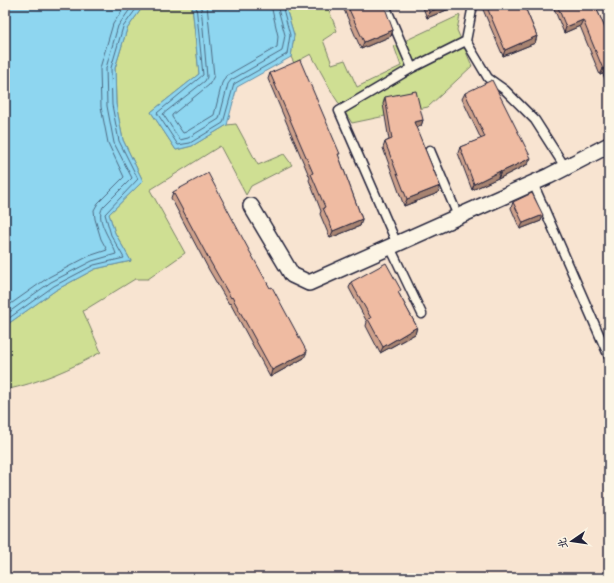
<svg xmlns="http://www.w3.org/2000/svg" width="614" height="583" font-family="Mali,'LXGW WenKai TC',sans-serif">
  <style>
    .green { fill: #cfdf93; stroke: #788067 }
    .water { fill: #8ed6f0; stroke: #638ea8 }
    .lines { fill: none; stroke-linecap: round; stroke-linejoin: round }
    .shore { stroke: #4d6a83; stroke-width: 1 }
    .service-casing { stroke: #22223b; stroke-width: 11 }
    .minor-casing { stroke: #22223b; stroke-width: 18 }
    .service { stroke: #fcf5e5; stroke-width: 8 }
    .minor { stroke: #fcf5e5; stroke-width: 15 }
    .wall { fill: #cea18b; stroke: #22223b }
    .shaded-wall { fill: #a78371; stroke: #22223b }
    .building { fill: #efbba2; stroke: #22223b }
  </style>
  <rect width="100%" height="100%" fill="#f8e4d1"/>
  <filter id="ink" filterUnits="userSpaceOnUse"><feTurbulence type="fractalNoise" baseFrequency=".025" numOctaves="2"/><feDisplacementMap in="SourceGraphic" scale="8" xChannelSelector="R" yChannelSelector="G"/><feConvolveMatrix kernelMatrix="1 2 1 2 8 2 1 2 1" color-interpolation-filters="sRGB"/></filter>
  <g filter="url(#ink)">
    <!-- green -->
    <path class="green" d="M144 5H192L199 74 151 112 176 150 192 146 227 125 236 124 258 165 284 154 292 165 251 186 246 195 220 146 150 190 185 253 148 279H135L83 311 101 352C71 369 38 383 5 390V326L56 290 95 269 131 261 115 233 109 214 143 181 123 140 116 104 115 68 127 29Z
      M285 5H327L337 31 323 40 332 64 345 60 357 87 401 66 394 46 460 15 457 30 472 66 428 107 352 123 334 96 311 54 294 63 291 57 294 35Z"/>
    <!-- water -->
    <path class="water" d="M5 5H144L127 29 115 68 116 104 123 140 143 181 109 214 115 233 131 261 95 269 56 290 5 326Z
      M192 5H285L294 35 291 57 237 87 227 125 192 146 176 150 151 112 199 74Z"/>
    <g class="lines">
      <!-- shore -->
      <path class="shore" d="M196 5 203 75 157 113 178 145 190 143 223 123 234 84 287 54 290 35 282 5
        M201 5 207 77 205 81 163 114 180 140 188 138 219 119 228 84 231 80 282 51 285 35 277 5
        M207 5 214 76 209 85 172 115V117L183 133 186 132 214 115 222 83 226 76 277 47 278 36 271 5
        M5 308 49 277 89 256 107 250 101 239 95 219 94 210 98 203 124 177 108 143 101 107 100 68 113 24 126 5
        M5 315 51 282 92 261 116 254C113 242 94 220 103 207L132 178 114 143 107 106 106 68 118 26 133 5
        M5 321 54 286 94 265 124 258 111 235 105 214 138 179 119 141 112 105 111 68 123 27 139 5"/>
      <!-- service casing -->
      <g class="service-casing">
        <path id="service" d="M385 5 412 68
          M473 5 466 41 488 78 505 90 535 120 565 167
          M430 150 458 216
          M533 183 609 357
          M397 244 339 111 412 68 466 41
          M390 247 422 314"/>
      </g>
      <!-- minor casing -->
      <g class="minor-casing">
        <path id="minor" d="M251 206 292 275 309 283 549 176 609 145"/>
      </g>
      <!-- service -->
      <use href="#service" class="service"/>
      <!-- minor -->
      <use href="#minor" class="minor"/>
    </g>
    <!-- wall -->
    <path class="wall" d="M342 5H382L393 30 391 36 361 49Z
      M422 5H459L427 18Z
      M481 5H524L537 36 535 43 503 56Z
      M553 5H595L608 35 609 34V89L603 74 600 75 580 26 564 33 553 6Z
      M270 73 339 157 362 219 360 226 330 238 320 214 321 211 309 180 310 178 268 79Z
      M465 93 528 164 498 179V178L472 190 458 153 460 147 481 139 462 99Z
      M385 97 423 120 421 126 416 128 440 186 438 193 404 206 383 148 385 142 389 140 383 104Z
      M173 192 304 358 270 377 230 303 229 304 209 270 171 198Z
      M513 202 541 221 520 229 511 208Z
      M351 282 399 294 417 327 415 334 380 353 366 326 367 322 349 288Z"/>
    <!-- shaded-wall -->
    <path class="shaded-wall" d="M446 5H459L427 18 429 12Z
      M583 20 580 26 564 33 566 27Z
      M393 30 391 36 361 49 364 42Z
      M537 36 535 43 503 56 505 50Z
      M605 68 603 74 600 75 603 69Z
      M423 120 421 126 411 129 414 122Z
      M531 158 528 164 498 179 501 172Z
      M500 171 498 178 472 190 474 184Z
      M440 186 438 193 404 206 407 199Z
      M543 215 541 221 520 229 523 223Z
      M362 219 360 226 330 238 333 231Z
      M417 327 415 334 380 353 383 347Z
      M307 352 304 358 270 377 272 370Z"/>
    <!-- building -->
    <path class="building" d="M347 5H382V6L384 5 393 30 364 42Z
      M427 5H446L429 12Z
      M486 5H524L537 36 505 50Z
      M557 5H595L608 35 609 34V77L605 68 603 69 583 20 566 27Z
      M300 60 340 154H338L362 219 333 231 323 208 325 207 311 174 313 173 270 73Z
      M492 80 531 158 501 172 500 171 474 184 460 147 485 137 465 93Z
      M416 91 423 120 414 122 440 186 407 199 385 142 392 139 385 97Z
      M208 173 250 252 270 288 272 287 307 352 272 370 232 297 231 298 211 263 173 192Z
      M532 193 543 215 523 223 513 202Z
      M386 263 401 290 398 292 417 327 383 347 368 319 371 318 351 282Z"/>
  </g>
  <!-- margin -->
  <rect width="614" height="583" fill="none" stroke="#fcf5e5" stroke-width="20"/>
  <rect x="10" y="10" width="594" height="563" fill="none" stroke="#22223b" stroke-width="1.5" filter="url(#ink)"/>
  <!-- north arrow -->
  <g transform="translate(572 541) rotate(257)" stroke="#fcf5e5" stroke-width="3" paint-order="stroke">
  <path d="M0-3L7 15L0 10L-7 15Z" fill="#22223b"/>
  <text y="-6" font-size="11" font-weight="bold" text-anchor="middle" fill="#22223b">北</text>
  </g>
</svg>
